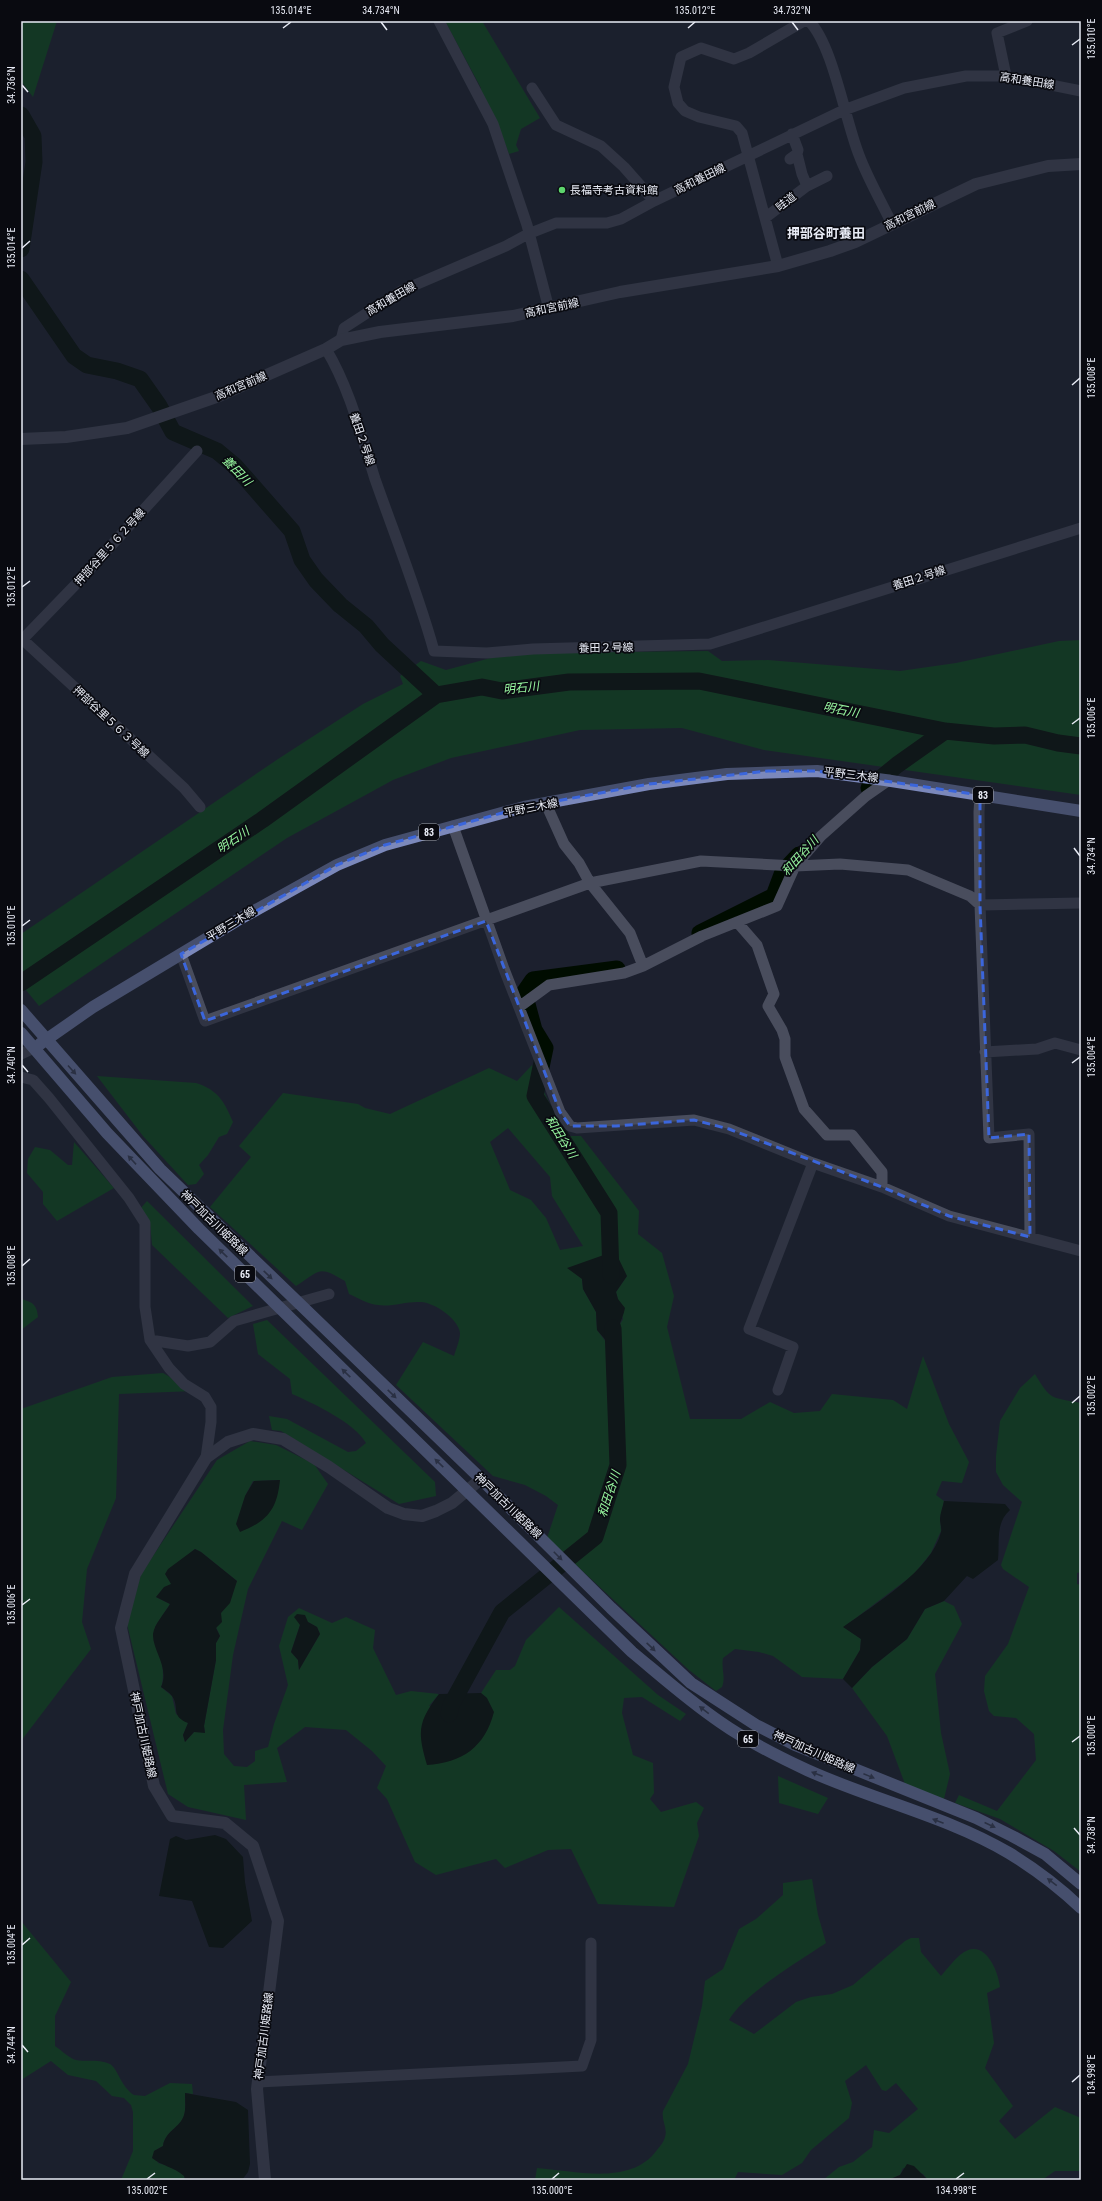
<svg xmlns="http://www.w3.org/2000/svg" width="1102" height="2201" font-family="'Roboto Condensed','Noto Sans JP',sans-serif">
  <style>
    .green { fill: #0b521a; fill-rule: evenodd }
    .water { fill: #000c00 }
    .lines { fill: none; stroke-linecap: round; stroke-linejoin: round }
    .river { stroke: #000c00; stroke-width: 17 }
    .street { stroke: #494d5d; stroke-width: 11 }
    .secondary { stroke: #494d5d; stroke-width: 12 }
    .primary { stroke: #7b88bb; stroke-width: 12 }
    .oneway { fill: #3c435d }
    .marked { fill: none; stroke: #3b66dc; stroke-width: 3; stroke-dasharray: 8 5; stroke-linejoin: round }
    .ticks { fill: none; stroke: #e8ebf5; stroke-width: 1.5 }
    .poi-dot { fill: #5dd56d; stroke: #090a10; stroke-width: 1.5 }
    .labels { text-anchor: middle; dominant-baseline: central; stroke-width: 3.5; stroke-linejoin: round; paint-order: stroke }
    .shield { fill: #090a10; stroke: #a5a8b0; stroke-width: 1 }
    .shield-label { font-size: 10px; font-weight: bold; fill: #e8ebf5 }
    .street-label { font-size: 11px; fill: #e8ebf5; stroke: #090a10 }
    .poi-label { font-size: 11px; fill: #e8ebf5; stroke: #090a10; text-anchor: start }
    .water-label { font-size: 12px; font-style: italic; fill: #98f7a0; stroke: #090a10 }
    .quarter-label { font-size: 13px; font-weight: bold; fill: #e8ebf5; stroke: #090a10 }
    .neatline { fill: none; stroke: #e8ebf5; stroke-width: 1.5 }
    .ticks-label { font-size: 10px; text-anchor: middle; fill: #e8ebf5 }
  </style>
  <rect width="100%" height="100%" fill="#1c202e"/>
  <!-- green -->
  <path class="green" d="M21 21H57L33 97 21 81Z
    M445 21H482L540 118 521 129 516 145 519 151 509 154 496 120 480 89 481 88Z
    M1081 640V795L764 750 682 728 580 730 451 758 393 780 287 838 39 1006 21 984V934L278 759 363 704 403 684 400 676 421 661 446 670 509 653 708 651 722 661 768 660 900 671 956 663 1059 641Z
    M532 1065 564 1136H581L639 1211 638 1234 662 1253 674 1296 667 1327 690 1419H741L770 1402 794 1413 820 1411 832 1394 893 1400 907 1409 923 1356 949 1424 969 1462 962 1483 942 1481 936 1495 944 1501 940 1518 941 1531 931 1553 923 1563 913 1575 844 1627 861 1639 860 1650 843 1679 802 1677 773 1656 759 1652 735 1649 723 1658C721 1669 726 1677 722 1687L716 1691 689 1670 547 1538 558 1505 546 1496 525 1485 493 1476 396 1385 423 1342 454 1356C456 1349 460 1340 460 1333 459 1319 433 1302 421 1302 407 1301 392 1307 378 1305 368 1304 358 1298 349 1294L345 1281C318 1265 321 1270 296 1286L210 1207 251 1157 239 1146 283 1093 358 1104 365 1108 390 1114 489 1068 517 1081ZM508 1128 550 1177 552 1196 583 1246 560 1250 546 1218 531 1200 510 1190 490 1142ZM627 1276 616 1292 623 1319 619 1326 618 1344 612 1350 597 1330 596 1312 583 1289 582 1279Z
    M97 1076 196 1083C218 1090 224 1101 233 1122L227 1134 219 1137 208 1155 199 1165 204 1174 196 1184 188 1185 143 1136Z
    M74 1142 114 1188 57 1221 43 1204V1192L27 1173 28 1159 35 1147 50 1150 68 1165H72Z
    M147 1201 253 1306 228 1318 152 1245 150 1223 140 1209Z
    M21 1299C32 1302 37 1304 38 1317L21 1330Z
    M267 1320 435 1482 436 1496 399 1504 281 1431 272 1430 269 1416 287 1419 348 1452 356 1451 366 1443C355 1423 313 1403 292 1394L290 1379 258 1354 253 1324Z
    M163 1373 194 1391 119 1394 116 1498 87 1569 82 1622 91 1649 21 1741V1409L112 1377Z
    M1035 1374C1051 1401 1051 1397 1081 1403V1572L1077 1573V1584L1081 1585V1872L1054 1851 1000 1819 955 1803 959 1795 997 1811 1036 1760 1034 1734 1016 1718 994 1716 989 1711 984 1691 985 1676 1008 1644 1029 1587 1003 1569 1001 1565 1022 1502 1003 1485 996 1472V1456L1000 1421 1020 1388Z
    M250 1441 276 1445 314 1464 328 1484 302 1530 282 1521 248 1589 233 1655 223 1730 224 1754 234 1766 247 1767 255 1761V1751L268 1747 274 1724 288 1685 279 1646 288 1617 299 1608 332 1623 346 1617 375 1630 373 1648 396 1695 411 1691 439 1694 429 1706 487 1698 481 1693 496 1670H510L515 1666 526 1640 559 1607 658 1695 686 1714 680 1721 642 1697 624 1698 622 1713 633 1755 653 1763 654 1793 650 1799 661 1812 696 1802 704 1808 697 1823 699 1836 674 1907 598 1904 571 1849 548 1850 505 1868 496 1859 436 1875 415 1862 387 1799 377 1788 386 1766 372 1751 346 1730 305 1727 277 1748 287 1782 244 1785 246 1820 188 1807 168 1794 127 1624 141 1574 217 1460ZM280 1480 245 1496 253 1481ZM195 1549 201 1552 237 1581 221 1613 216 1627 220 1636 216 1643V1660L204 1726 205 1732H194L185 1742 183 1735 188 1723 176 1714 172 1696 161 1687C167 1673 158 1642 155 1627L170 1604 156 1597 171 1584 182 1560ZM299 1622H308L317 1627 320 1634 299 1670 298 1660 291 1652 300 1625Z
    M944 1601 954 1606 962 1624 935 1674 941 1733 950 1774 944 1799 905 1784 887 1736 852 1688 872 1667 907 1639 925 1609Z
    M778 1776 828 1798 818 1814 779 1803Z
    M812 1879 818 1915 826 1943C801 1960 742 1995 729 2020L754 2034 796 2002 811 1997 832 1994 853 1985 905 1941 911 1938H919L921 1952 941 1976C947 1969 953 1961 960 1955 983 1935 998 1969 1000 1987L987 1993 994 2043 985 2068 1013 2106 999 2121 1015 2139 1055 2107 1081 2118V2171H1055L1042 2180H928L923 2174 903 2168 900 2175 888 2180H823L839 2167 853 2162 872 2147 874 2130 889 2133 918 2109 896 2083 886 2091 882 2090 866 2065 845 2081 852 2103 849 2118 811 2150 802 2163 782 2175 738 2172 734 2180H535L537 2168C576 2171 631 2186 657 2150 660 2146 664 2142 665 2137 668 2128 661 2120 663 2111L688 2064 702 2006 705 1981 723 1969 739 1929 756 1919 783 1895V1883Z
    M21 1921 71 1982 55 2016V2046C61 2050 67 2056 73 2059 82 2063 97 2058 110 2064 118 2069 121 2087 134 2095L145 2096 170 2083 192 2084 193 2094 185 2093C185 2100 186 2109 184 2116 180 2128 165 2131 163 2146L154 2151 158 2163 176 2168 185 2176V2180H121L133 2151V2112L131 2105 124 2098 112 2096 96 2081 68 2075 51 2061 21 2080Z"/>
  <!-- water -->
  <path class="water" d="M615 1251 627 1276 616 1292 618 1299 625 1308C624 1315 620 1321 619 1327 618 1336 619 1343 616 1351L612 1350 609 1344 597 1330 596 1312 583 1289 582 1279 567 1268Z
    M280 1480C277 1509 268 1521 240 1532L236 1524 245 1496 254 1481Z
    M944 1501 1005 1504 1010 1510C995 1523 1000 1542 998 1560L973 1579 967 1576 944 1601 925 1609 907 1639 872 1667 852 1688 843 1679 860 1650 861 1639 843 1627C874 1605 932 1570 941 1532 942 1528 940 1523 940 1519 940 1513 943 1507 944 1501Z
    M195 1549 201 1552 237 1581 230 1603 221 1613 222 1622 216 1628 220 1636 216 1643V1660L204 1726 205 1733 194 1732 185 1742 183 1735 188 1723C170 1716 180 1707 172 1696 169 1692 165 1690 161 1687 170 1668 152 1650 153 1634 154 1624 165 1613 170 1604L156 1597 164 1587 171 1584 165 1574 168 1569Z
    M297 1614 305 1615 308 1622 317 1627 320 1634 299 1670 298 1660 291 1652 300 1625 294 1617Z
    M481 1693 487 1698 494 1712C485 1747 462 1763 427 1765 417 1731 418 1722 439 1694Z
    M215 1835 226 1839 243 1857 245 1882 252 1921 223 1948 209 1947 192 1901 159 1896 170 1839 176 1836 186 1840Z
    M185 2093 236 2102 248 2110 250 2164 248 2172 242 2180H185L184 2176C174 2167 162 2166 152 2158L154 2151 163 2146C165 2131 180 2128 184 2115 186 2109 185 2100 185 2093Z
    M907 2164 914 2166 928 2180H888L900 2175Z"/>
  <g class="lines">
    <!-- river -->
    <path class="river" d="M21 115 33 136 34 162 21 249
      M21 279 74 356 87 365 117 371 140 379 159 406 173 432 217 451 235 466 292 531 302 560 316 580 340 605 366 626 382 645 436 695
      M869 788 897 765 945 731
      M700 933 774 896 783 872 799 855
      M21 983 262 820 436 695 482 687 502 691 569 682 699 681 945 731 994 736 1025 735 1058 743 1081 746
      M611 1275 609 1213 535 1096 545 1048 534 1030 524 993 533 980 617 969
      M449 1714 451 1705 502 1612 595 1537 618 1465 613 1328"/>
    <!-- street -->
    <path class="street" d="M439 21 493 124 527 225 549 309
      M809 21C833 45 845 120 859 155 868 179 881 201 892 224
      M1006 76 997 33 1027 21
      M532 88 556 125 601 146 624 167 654 201
      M792 134 798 150 797 154
      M790 159 797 154 802 174 807 186 827 176
      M765 218 807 186
      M778 266 742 133 736 126 699 117 685 111 678 103 674 87 681 57 701 48 734 59 749 53 804 21
      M341 340 344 328 401 291 506 246 528 234 556 223H607L621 219 654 201 844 110 904 88 966 76H1006L1081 91
      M326 349C350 389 361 435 375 479 395 536 418 593 434 651L487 653 533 649 710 644 1081 528
      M21 638 184 788 200 807
      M21 641 79 581 197 451
      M980 795 979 812 980 905 989 1138 1029 1134 1030 1237
      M546 804 564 844 579 863 590 883 630 933 643 966
      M453 826 504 969 560 1112 570 1126 577 1128 694 1120 729 1129 813 1163 882 1187 949 1216 1081 1251
      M737 922 757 945 774 994 768 1006 782 1030 785 1039V1057L804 1109 827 1135H852L882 1172V1187
      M181 954 205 1021 590 883 701 861 795 866 840 864 908 870 970 896 980 905 1081 903
      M519 1007 549 985 624 973 643 966 702 936 777 906 795 866 821 836 866 796 889 780
      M985 1052 1037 1049 1055 1043 1081 1050
      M21 1054 34 1048
      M21 1077 33 1080 49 1098 129 1198 145 1223V1307L150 1340 169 1368 184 1384 205 1397 211 1407V1422L206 1458
      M150 1340 188 1346 210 1342 234 1321 329 1294
      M778 1390 793 1347 749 1329 813 1163
      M258 2082 582 2066 591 2040V1943"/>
    <!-- secondary -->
    <path class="secondary" d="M21 439 66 437 127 428 219 396 326 349 341 340 380 332 513 316 620 292 778 266 830 251 855 242 976 184 1048 166 1081 164
      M265 2180 257 2089 278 1921 253 1846 225 1823 172 1816 154 1786 121 1628 135 1574 206 1458 228 1442 253 1434 283 1439 329 1467 388 1508 404 1514 422 1516 436 1511 452 1503 481 1479"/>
    <!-- primary -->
    <path class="primary" d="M21 1010 160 1169 481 1479 611 1608 691 1683 756 1725 795 1745 976 1818 1012 1836 1045 1854 1081 1884
      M21 1033 107 1133 199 1229 632 1652C661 1676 689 1701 720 1722 747 1741 777 1756 807 1770 873 1800 946 1816 1009 1853 1035 1869 1059 1887 1081 1908
      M40 1044 93 1007 236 921 337 865 385 845 524 807 649 784 727 774 817 771 885 780 1081 811"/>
  </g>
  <!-- one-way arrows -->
  <defs><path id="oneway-solid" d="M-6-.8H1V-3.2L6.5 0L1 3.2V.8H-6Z"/></defs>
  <g class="oneway">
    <use href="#oneway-solid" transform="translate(72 1070) rotate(48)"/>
    <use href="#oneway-solid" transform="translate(132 1160) rotate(-133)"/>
    <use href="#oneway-solid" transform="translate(223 1253) rotate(-136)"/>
    <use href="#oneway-solid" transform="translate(268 1275) rotate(44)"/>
    <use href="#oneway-solid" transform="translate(346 1373) rotate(-136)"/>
    <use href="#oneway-solid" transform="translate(392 1394) rotate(44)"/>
    <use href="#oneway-solid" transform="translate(439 1463) rotate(-136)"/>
    <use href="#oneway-solid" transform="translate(558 1556) rotate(45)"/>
    <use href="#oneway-solid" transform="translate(651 1647) rotate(43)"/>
    <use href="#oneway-solid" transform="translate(704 1710) rotate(-143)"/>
    <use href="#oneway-solid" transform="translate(817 1774) rotate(-159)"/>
    <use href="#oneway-solid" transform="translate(869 1776) rotate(22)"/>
    <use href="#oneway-solid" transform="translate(938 1821) rotate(-159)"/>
    <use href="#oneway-solid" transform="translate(990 1825) rotate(25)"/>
    <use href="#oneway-solid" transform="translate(1052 1882) rotate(-143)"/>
  </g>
  <!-- marked area -->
  <path d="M0 0H1102V2201H0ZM768 771H817L980 795V905L989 1138 1029 1134 1030 1237 949 1216 882 1187 729 1129 694 1120 616 1126H570L560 1112 486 921 205 1021 181 954 337 865 385 845 524 807 649 784Z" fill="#1c202e" fill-opacity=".55" fill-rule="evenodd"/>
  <path class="marked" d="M768 771H817L980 795V905L989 1138 1029 1134 1030 1237 949 1216 882 1187 729 1129 694 1120 616 1126H570L560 1112 486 921 205 1021 181 954 337 865 385 845 524 807 649 784Z"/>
  <!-- ticks -->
  <path class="ticks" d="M381 22 387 30M792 22 798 30M283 28 291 22M688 28 695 22M1072 45 1080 39M22 85 28 92M22 248 30 241M1072 385 1080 378M22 587 30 581M1072 724 1080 718M1074 848 1080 856M22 926 30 920M1072 1063 1080 1057M22 1065 28 1072M22 1266 30 1259M1072 1403 1080 1396M22 1605 30 1599M1072 1742 1080 1736M1074 1828 1080 1835M22 1945 30 1938M22 2045 28 2052M1072 2082 1080 2075M147 2179 155 2173M552 2179 559 2173M956 2179 964 2173"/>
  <!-- markers -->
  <circle class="poi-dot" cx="562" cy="190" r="4"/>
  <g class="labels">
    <!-- shield labels -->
    <g class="shield">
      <rect x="973" y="787" width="20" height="16" rx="3"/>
      <rect x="419" y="824" width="20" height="16" rx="3"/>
      <rect x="235" y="1266" width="20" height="16" rx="3"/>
      <rect x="738" y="1731" width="20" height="16" rx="3"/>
    </g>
    <g class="shield-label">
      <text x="983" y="795">83</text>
      <text x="429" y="832">83</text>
      <text x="245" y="1274">65</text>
      <text x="748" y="1739">65</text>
    </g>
    <!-- street labels -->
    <g class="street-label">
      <text transform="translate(1027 81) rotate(9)">高和養田線</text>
      <text transform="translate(700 179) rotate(-26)">高和養田線</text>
      <text transform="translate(786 202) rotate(-38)">畦道</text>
      <text transform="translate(910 215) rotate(-26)">高和宮前線</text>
      <text transform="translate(391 299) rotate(-30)">高和養田線</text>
      <text transform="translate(552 308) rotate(-12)">高和宮前線</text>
      <text transform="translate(241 386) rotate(-23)">高和宮前線</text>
      <text transform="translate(362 439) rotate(71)">養田２号線</text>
      <text transform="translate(110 547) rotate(-48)">押部谷里５６２号線</text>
      <text transform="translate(919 578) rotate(-18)">養田２号線</text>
      <text transform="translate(606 648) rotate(-1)">養田２号線</text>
      <text transform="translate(111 722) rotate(43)">押部谷里５６３号線</text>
      <text transform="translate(851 775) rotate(7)">平野三木線</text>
      <text transform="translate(531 808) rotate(-11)">平野三木線</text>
      <text transform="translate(231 924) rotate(-31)">平野三木線</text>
      <text transform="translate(214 1223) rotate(44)">神戸加古川姫路線</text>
      <text transform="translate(508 1506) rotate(44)">神戸加古川姫路線</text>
      <text transform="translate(143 1735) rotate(78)">神戸加古川姫路線</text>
      <text transform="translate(814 1752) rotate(24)">神戸加古川姫路線</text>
      <text transform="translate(264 2036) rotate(-83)">神戸加古川姫路線</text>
    </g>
    <!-- poi labels -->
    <g class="poi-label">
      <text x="570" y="190">長福寺考古資料館</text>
    </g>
    <!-- water labels -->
    <g class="water-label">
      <text transform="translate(237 471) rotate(46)">養田川</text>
      <text transform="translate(521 688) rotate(-6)">明石川</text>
      <text transform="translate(841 710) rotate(11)">明石川</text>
      <text transform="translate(233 840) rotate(-34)">明石川</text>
      <text transform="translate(800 856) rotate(-48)">和田谷川</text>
      <text transform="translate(561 1137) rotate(58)">和田谷川</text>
      <text transform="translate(609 1494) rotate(-72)">和田谷川</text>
    </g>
    <!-- quarter labels -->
    <g class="quarter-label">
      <text x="826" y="233">押部谷町養田</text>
    </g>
  </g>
  <!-- border -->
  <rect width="1102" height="2201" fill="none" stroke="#090a10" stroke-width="44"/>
  <rect x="22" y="22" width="1058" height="2157" class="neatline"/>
  <g class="ticks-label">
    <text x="291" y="14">135.014°E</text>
    <text x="381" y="14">34.734°N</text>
    <text x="695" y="14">135.012°E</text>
    <text x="792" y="14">34.732°N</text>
    <text transform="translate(1091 39) rotate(-90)" y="4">135.010°E</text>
    <text transform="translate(11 85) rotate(-90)" y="4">34.736°N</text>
    <text transform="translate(11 248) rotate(-90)" y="4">135.014°E</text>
    <text transform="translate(1091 378) rotate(-90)" y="4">135.008°E</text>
    <text transform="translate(11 587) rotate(-90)" y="4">135.012°E</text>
    <text transform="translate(1091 718) rotate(-90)" y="4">135.006°E</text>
    <text transform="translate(1091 856) rotate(-90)" y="4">34.734°N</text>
    <text transform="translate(11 926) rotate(-90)" y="4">135.010°E</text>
    <text transform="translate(1091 1057) rotate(-90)" y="4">135.004°E</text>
    <text transform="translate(11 1065) rotate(-90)" y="4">34.740°N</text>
    <text transform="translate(11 1266) rotate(-90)" y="4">135.008°E</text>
    <text transform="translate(1091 1396) rotate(-90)" y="4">135.002°E</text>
    <text transform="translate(11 1605) rotate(-90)" y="4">135.006°E</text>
    <text transform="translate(1091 1736) rotate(-90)" y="4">135.000°E</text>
    <text transform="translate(1091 1835) rotate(-90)" y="4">34.738°N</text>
    <text transform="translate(11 1945) rotate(-90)" y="4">135.004°E</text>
    <text transform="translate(11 2045) rotate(-90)" y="4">34.744°N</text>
    <text transform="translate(1091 2075) rotate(-90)" y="4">134.998°E</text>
    <text x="147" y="2194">135.002°E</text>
    <text x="552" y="2194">135.000°E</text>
    <text x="956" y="2194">134.998°E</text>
  </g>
</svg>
